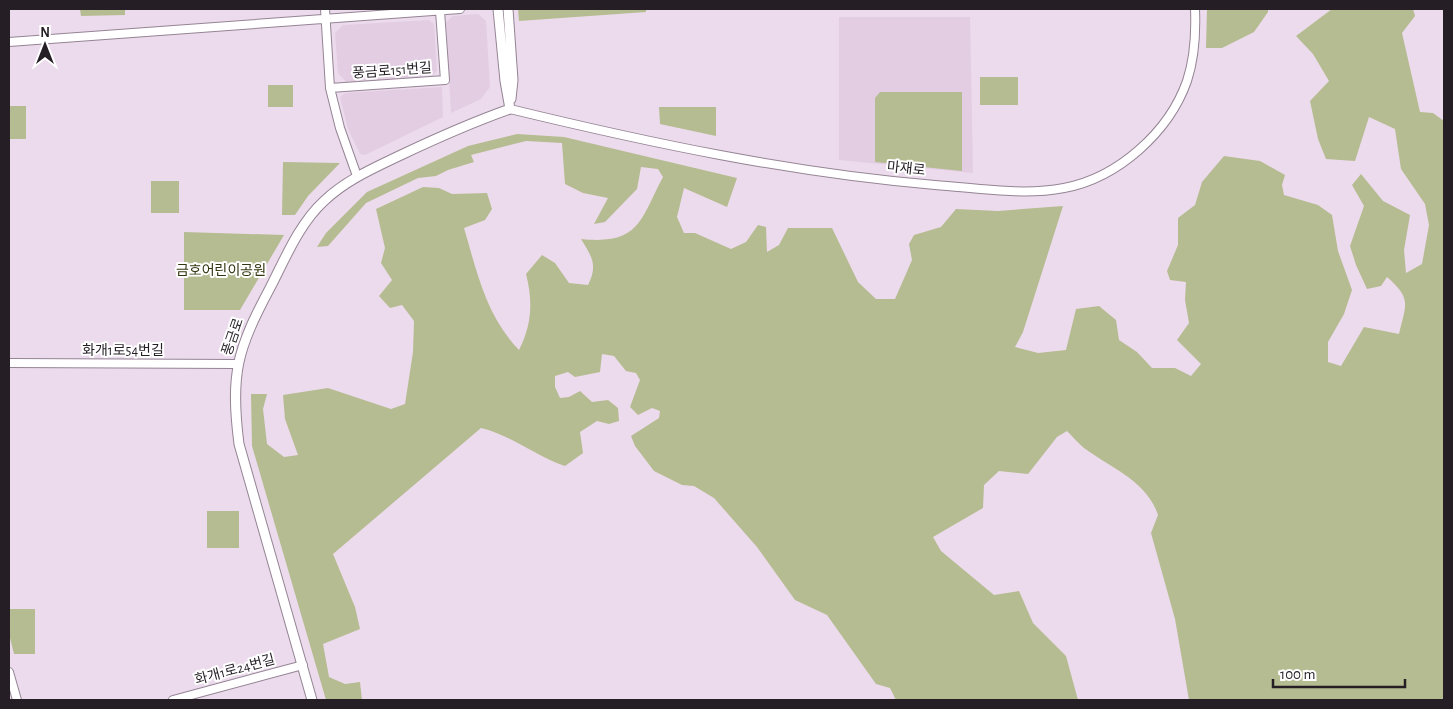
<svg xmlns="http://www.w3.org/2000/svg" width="1453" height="709" font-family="'Alegreya Sans','Noto Sans KR',sans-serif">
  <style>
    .built { fill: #e3cde3 }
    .green { fill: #b6bc91 }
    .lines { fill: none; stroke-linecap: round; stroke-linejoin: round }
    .minor-casing { stroke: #948494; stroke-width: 10 }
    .tertiary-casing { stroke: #948494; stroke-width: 11 }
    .minor { stroke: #fff; stroke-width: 8 }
    .tertiary { stroke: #fff; stroke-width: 9 }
    .labels { text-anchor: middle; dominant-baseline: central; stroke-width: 4; stroke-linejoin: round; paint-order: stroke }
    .street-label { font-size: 14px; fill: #251f25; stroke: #fff }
    .park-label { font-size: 14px; fill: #333610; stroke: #fff }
  </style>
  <rect width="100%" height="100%" fill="#ecdbec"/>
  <!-- built -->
  <path class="built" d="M478 14 486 21 490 87 481 99 451 113 446 22 453 16Z
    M839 17H970L973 173 839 160Z
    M429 20 434 24 437 71 431 77 346 82 338 73 335 33 343 25Z
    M442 87 443 117 365 155 360 154 348 129 340 97 345 93Z"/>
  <!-- green -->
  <path class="green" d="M80 9H125V15L81 16Z
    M518 9H646V12L519 21Z
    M1207 9H1268V12L1254 32 1222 48H1206Z
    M1332 9H1413L1415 16 1402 33 1420 112 1433 113 1444 121V700H1189L1175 619 1151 533 1158 515C1147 481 1111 468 1084 448 1078 443 1073 437 1067 431L1057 437 1028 474 999 471 984 485 983 508 933 537 941 551 994 595 1019 591 1033 623 1066 656 1078 700H896L890 688 876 684 827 615 795 600 757 547 714 498 694 486 682 485 654 471 635 446 631 436 659 418 660 411 652 408 638 415 630 407 640 380 636 373 626 371 614 356 602 354 600 372 575 377 568 372 555 376V387L560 398 569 397 580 391 592 402 608 400 618 408 619 421 609 424 597 421 580 432 583 453 565 466C535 456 511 435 481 428L333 554 355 607 360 629 323 644 329 677 345 684 360 682 362 700H326L252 446 251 394H267L263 409 267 444 284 457 298 455 285 419 283 395 328 388 391 409 405 404 413 352 414 321 402 305 390 308 379 296 392 280 381 263 385 248 376 209 423 187 439 188 452 194 487 193 492 209 485 220 464 228C477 272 486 316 519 350 532 325 533 301 526 274L542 255 555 263 569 283 588 285C598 265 592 257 581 239 640 245 640 220 663 177L658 169 641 167 637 189 605 222 594 224 608 198 583 193 565 184 562 143 526 141 471 155 474 162 448 170 436 176 418 178 366 203 328 246 317 247 326 233 367 192 468 146 517 134 564 137 737 178 727 207 684 188 677 217 684 233H695L731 249 746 242 758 225 766 227 767 252 779 245 788 228H832L858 282 876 299H895L912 260 909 244 914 235 941 227 956 209 998 211 1063 206 1023 332 1015 347 1038 353 1066 350 1076 309 1099 306 1116 320 1119 340 1137 352 1152 368H1175L1191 376 1201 364 1177 340 1189 323 1185 300 1186 282 1170 280 1167 271 1178 245V218L1195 205 1202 182 1224 156 1260 161 1285 175 1282 185 1284 195 1318 205 1332 215 1338 251 1352 290 1344 314 1328 342V362L1341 366 1364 327 1399 334C1406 304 1412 299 1387 277L1381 286 1367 289 1356 265 1350 246 1364 206 1352 185 1361 174 1383 201 1410 215 1404 250 1406 273 1422 264 1429 225 1425 204 1401 169 1395 129 1369 117 1355 161 1326 159 1318 139 1310 101 1329 81 1313 54 1296 36Z
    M980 77H1018V105H980Z
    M268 85H293V107H268Z
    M880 92H962V171L875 162V98Z
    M9 106H26V139H9Z
    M659 107H716V136L660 124Z
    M283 162 340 163 308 196 295 215H282Z
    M151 181H179V213H151Z
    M184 232 284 235 240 310H184Z
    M207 511H239V548H207Z
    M9 609H35V654H14L9 634Z"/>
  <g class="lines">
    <!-- minor casing -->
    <g class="minor-casing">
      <path id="minor" d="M325 9 330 88 340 128 357 176
        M9 42 460 9
        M330 88 445 80 440 11
        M510 109C650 143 792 173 935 185 977 188 1023 196 1064 188 1118 178 1169 132 1187 81 1195 57 1196 33 1195 9
        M9 363 237 364
        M9 672 17 700
        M173 700 303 665"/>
    </g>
    <!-- tertiary casing -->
    <g class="tertiary-casing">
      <path id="tertiary" d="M498 9 505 81 510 109
        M508 9 513 80 511 99
        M312 700 239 444C230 374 237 350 270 288 285 259 299 224 324 201 346 180 374 168 401 155 437 138 473 122 510 109"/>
    </g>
    <!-- minor -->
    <use href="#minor" class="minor"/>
    <!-- tertiary -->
    <use href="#tertiary" class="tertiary"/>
  </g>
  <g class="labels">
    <!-- street labels -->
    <g class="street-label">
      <text transform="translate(392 71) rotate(-4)">풍금로151번길</text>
      <text transform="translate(906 169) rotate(6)">마재로</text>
      <text transform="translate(233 337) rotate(-71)">풍금로</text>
      <text x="123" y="351">화개1로54번길</text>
      <text transform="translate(235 670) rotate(-15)">화개1로24번길</text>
    </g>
    <!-- park labels -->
    <g class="park-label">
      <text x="221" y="271">금호어린이공원</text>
    </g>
  </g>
  <!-- border -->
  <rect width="1453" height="709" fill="none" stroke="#251f25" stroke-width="20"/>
  <!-- north arrow -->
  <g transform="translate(45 45)" stroke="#ffffff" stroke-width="4" paint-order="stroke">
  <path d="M0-4L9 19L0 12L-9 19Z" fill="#251f25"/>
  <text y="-8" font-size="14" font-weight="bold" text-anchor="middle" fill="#251f25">N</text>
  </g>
  <!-- scale -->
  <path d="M1273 679v8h132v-8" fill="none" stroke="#251f25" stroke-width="2.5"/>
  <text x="1280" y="679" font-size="15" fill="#251f25" stroke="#ffffff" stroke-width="4" paint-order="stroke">100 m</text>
</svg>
